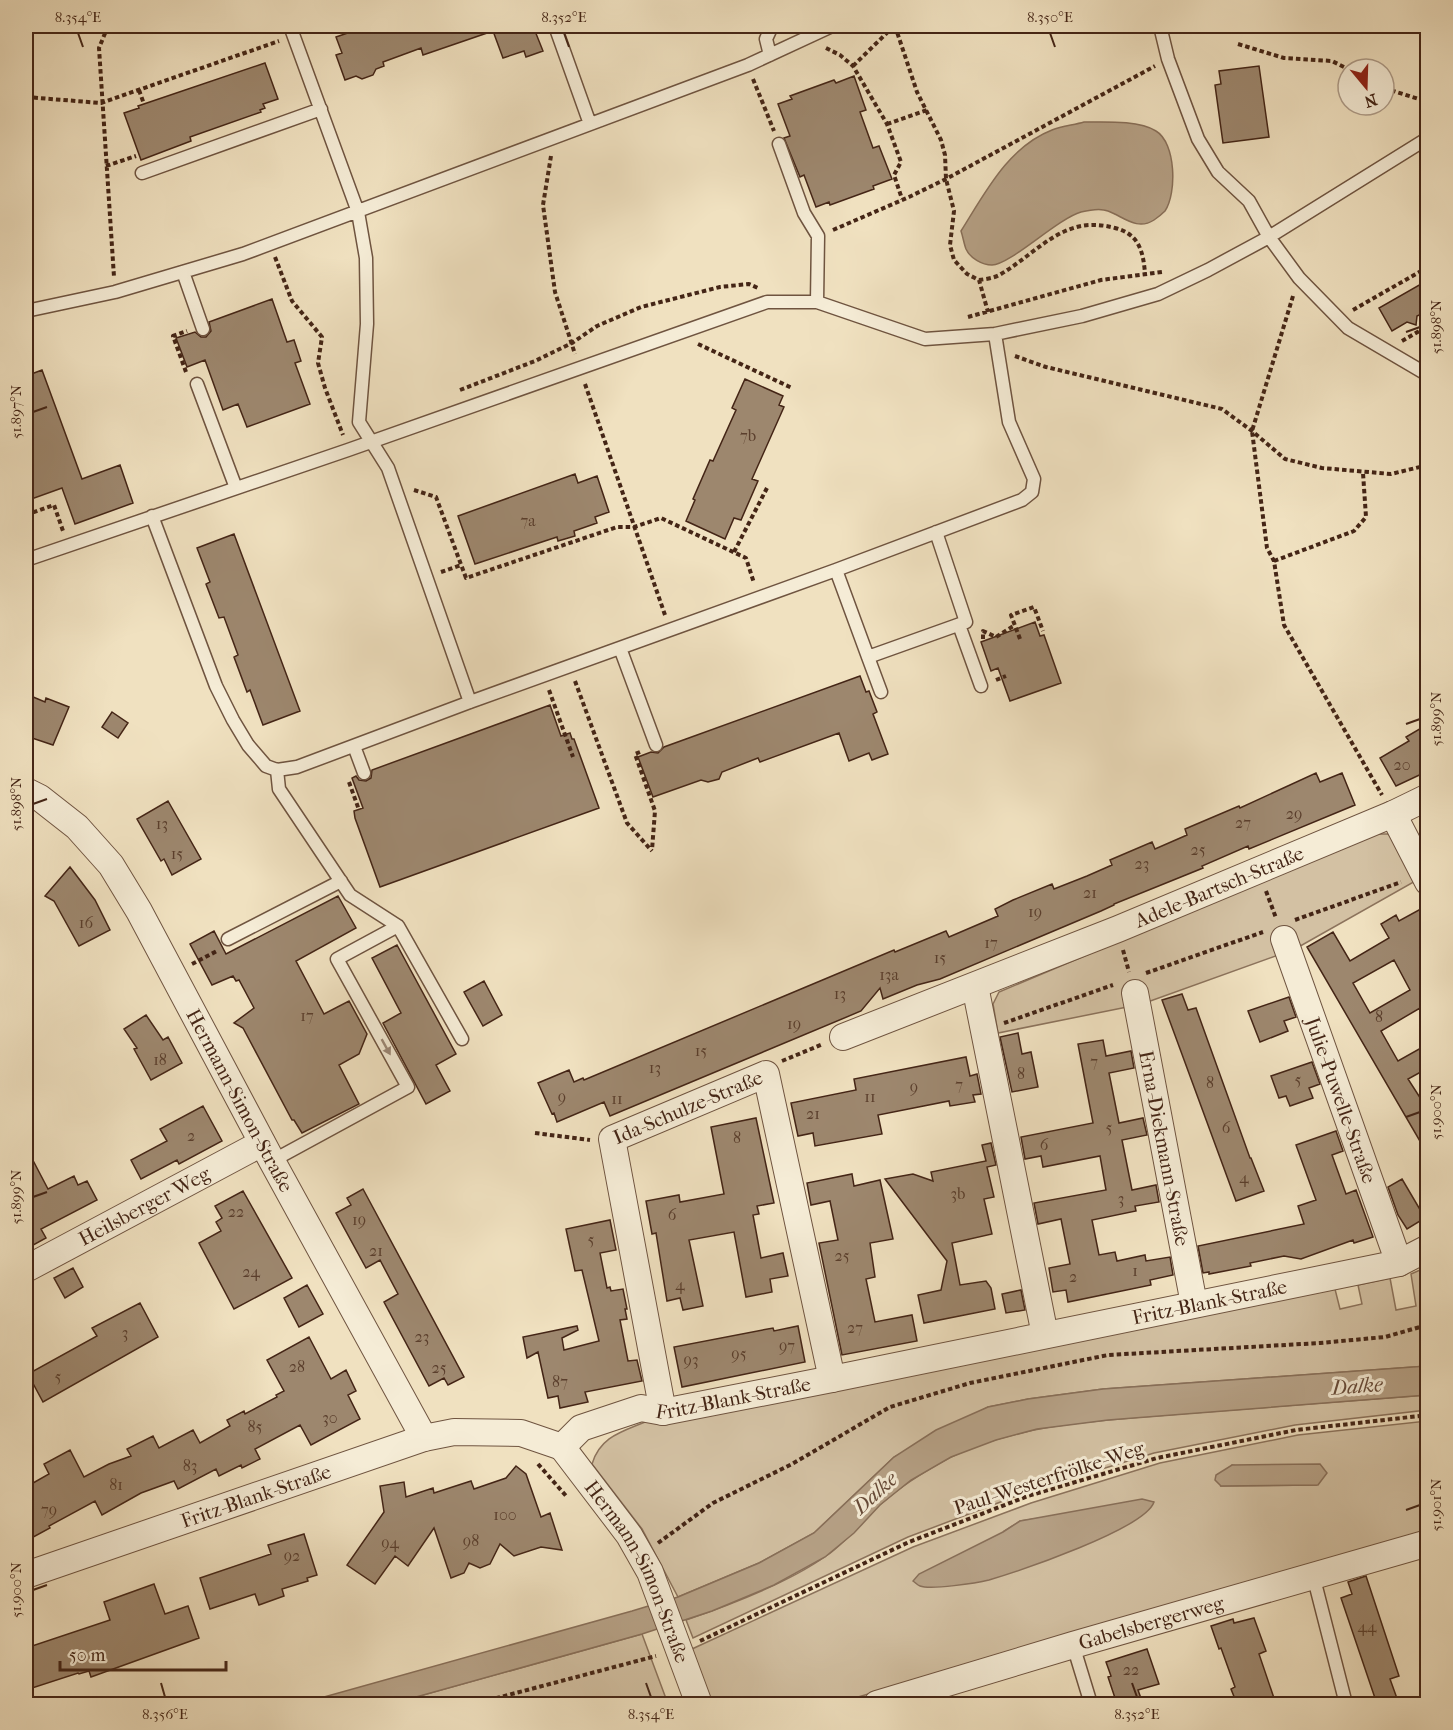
<svg xmlns="http://www.w3.org/2000/svg" width="1453" height="1730" font-family="'IM FELL French Canon',serif">
  <style>
    .green { fill: #d3c1a3; stroke: #8c735c; stroke-width: 1.5; fill-rule: evenodd }
    .water { fill: #b6a186; stroke: #886f59; stroke-width: 1.5 }
    .building { fill: #9d876e; stroke: #442516; stroke-width: 1.5; fill-rule: evenodd }
    .lines { fill: none; stroke-linecap: round; stroke-linejoin: round }
    .lane-casing { stroke: #6f5440; stroke-width: 15 }
    .street-casing { stroke: #6f5440; stroke-width: 28 }
    .path { stroke: #442516; stroke-width: 4; stroke-dasharray: 4.5 3; stroke-linecap: butt }
    .lane { stroke: #f5ecd6; stroke-width: 12 }
    .street { stroke: #f5ecd6; stroke-width: 26 }
    .oneway { fill: #9c8876 }
    .ticks { fill: none; stroke: #442516; stroke-width: 2 }
    .labels { text-anchor: middle; dominant-baseline: central; stroke-width: 6; stroke-linejoin: round; paint-order: stroke }
    .number-label { font-size: 16px; fill: #5a3e2c }
    .street-label { font-size: 20px; fill: #442516; stroke: #f5ecd6 }
    .water-label { font-size: 21px; font-style: italic; fill: #664a38; stroke: #f5ecd6 }
    .neatline { fill: none; stroke: #442516; stroke-width: 2 }
    .ticks-label { font-size: 15px; text-anchor: middle; fill: #442516 }
  </style>
  <rect width="100%" height="100%" fill="#f0e1c0"/>
  <filter id="stains"><feTurbulence type="fractalNoise" baseFrequency=".00333" numOctaves="4"/><feColorMatrix values="0 0 0 0 .2 0 0 0 0 .09 0 0 0 0 .02 0 0 0 .5 -.17"/></filter>
  <radialGradient id="worn" r=".72"><stop offset=".6" stop-color="#630" stop-opacity="0"/><stop offset="1" stop-color="#630" stop-opacity=".3"/></radialGradient>
  <!-- green -->
  <path class="green" d="M1374 834H1388L1398 843 1419 879 1295 949 1142 1004 998 1033 993 1004 999 992Z
    M1427 1267V1366L1103 1389 1028 1399 988 1407 894 1457 814 1533 759 1563 678 1597 642 1529 592 1464C600 1437 621 1432 645 1422L1335 1289 1340 1309 1362 1304 1358 1285 1390 1278 1396 1310 1416 1306 1411 1274Z
    M1427 1395V1410L1295 1425 1154 1453 1027 1492 908 1537 693 1638 686 1620C730 1605 788 1583 826 1556 848 1541 862 1520 882 1503 902 1485 925 1471 949 1458 1024 1421 1112 1420 1193 1413 1271 1407 1349 1401 1427 1395Z
    M1427 1421V1532L834 1704H710L692 1649 913 1547 1031 1503 1160 1463 1298 1435ZM1232 1465 1317 1485 1221 1486ZM1154 1502 1003 1532 1020 1521Z
    M642 1634 668 1704H391Z"/>
  <!-- water -->
  <path class="water" d="M1084 122C1104 122 1139 120 1156 131 1176 143 1177 193 1165 211 1162 214 1157 218 1154 220 1137 231 1124 217 1108 211 1101 208 1089 210 1081 212 1057 219 1010 265 992 265 982 265 970 258 966 249 964 244 963 237 961 231 985 193 1008 147 1052 130 1062 126 1074 125 1084 122Z
    M1427 1366V1395L1108 1420 1037 1429 996 1440 951 1457 911 1480 880 1505 854 1533 825 1557 774 1585 712 1611 642 1634 391 1704H299L632 1611 678 1597 759 1563 814 1533 894 1457 936 1430 988 1407 1028 1399 1103 1389Z
    M1320 1464 1327 1473 1318 1485 1221 1486 1215 1480 1216 1475 1232 1465Z
    M1142 1499 1154 1502C1145 1529 1019 1571 989 1580 977 1583 931 1590 920 1586 917 1585 916 1583 913 1581L919 1574 1003 1532 1020 1521Z"/>
  <!-- building -->
  <path class="building" d="M368 26H533L543 51 526 57 524 51 503 58 493 31 423 55 421 48 383 62 384 66 376 69 373 75 362 79 356 76 345 80 336 55 342 53 336 37Z
    M265 63 278 99 263 104 265 108 260 110 261 112 190 137 191 141 141 160 124 113 139 108 138 106Z
    M1259 66 1269 137 1223 143 1215 85 1221 84 1219 71Z
    M854 76 866 110 860 112 873 148 879 146 892 179 873 186 874 189 830 205 829 202 816 207 804 175 800 177 784 138 790 136 778 104 792 99 790 96 834 80 836 83Z
    M1428 280V311L1417 316 1416 325 1407 322 1392 331 1379 308Z
    M272 299 287 342 294 340 301 361 295 363 310 404 247 427 238 404 223 410 205 360 187 367 176 338 195 332 201 337H206L211 331 209 322Z
    M42 370 82 479 120 465 133 503 75 524 62 488 26 501V376Z
    M745 379 783 396 779 405 784 407 752 479 758 481 741 520 734 518 725 539 686 521 695 500 693 499 710 460 713 461 736 410 732 408Z
    M575 474 578 483 597 476 609 512 595 517 597 523 574 531 575 536 558 541 557 537 475 564 458 516Z
    M234 534 300 711 263 725 250 690 247 692 234 657 238 655 224 617 219 618 206 584 210 582 197 548Z
    M1035 622 1040 636 1044 635 1061 683 1010 701 998 668 991 671 981 642Z
    M860 676 866 692 869 691 877 712 873 714 888 754 872 760 869 753 849 761 839 733 760 762 758 758 722 772 719 779 708 782 701 780 653 797 638 757 651 752 658 753 664 747Z
    M26 694 45 702 46 698 69 707 53 745 26 736Z
    M550 705 561 736 570 733 572 739H574L599 808 380 887 355 818 354 811 363 808 352 778 356 776 359 780 366 781 371 778 372 770Z
    M112 712 128 723 118 738 102 727Z
    M1428 724V771L1396 786 1380 758 1409 741 1406 737Z
    M1316 773 1320 782 1342 773 1355 805 1249 849 1248 846 1202 866 1203 868 1114 904V905L1101 911 940 979 917 985 883 999 880 988 861 1011 610 1116 604 1102 557 1122 554 1113 552 1114 538 1083 569 1070 574 1082 583 1078 584 1080 894 950 895 952 946 931 949 937 998 916 995 909 1013 900 1052 884 1054 889 1087 876 1112 865 1110 860 1152 842 1155 849 1187 835 1185 829 1239 806 1240 808Z
    M168 801 201 859 172 875 164 859 161 861 137 819Z
    M70 867 95 900 110 930 79 946 54 901 45 896Z
    M338 896 356 928 296 961 324 1014 349 1001 367 1034 359 1054 339 1065 359 1104 302 1133 294 1120H292L243 1028 234 1023 254 1008 239 980 236 981 233 976 212 985 190 944 214 931 226 954Z
    M1428 905V1020L1420 1008 1381 1031 1398 1061 1428 1044V1068L1408 1079 1428 1110V1155L1307 947 1333 932 1350 961 1389 938 1381 924 1396 915 1399 921ZM1394 960 1410 990 1370 1013 1353 983Z
    M397 945 456 1054 436 1065 450 1091 426 1104 383 1023 401 1013 372 958Z
    M484 981 502 1015 483 1026 464 992Z
    M1182 994 1188 1010 1196 1008 1250 1158H1251L1264 1191 1236 1201 1162 1000Z
    M1289 997 1296 1017 1284 1021 1288 1031 1260 1042 1248 1011Z
    M146 1015 163 1040 168 1037 182 1063 151 1080 134 1049 137 1048 124 1029Z
    M1018 1033 1022 1054 1031 1052 1038 1087 1012 1092 1000 1037Z
    M1103 1040 1106 1056 1131 1051 1134 1068 1109 1073 1119 1123 1143 1118 1147 1135 1122 1140 1132 1190 1156 1185 1159 1202 1135 1206 1136 1211 1092 1220 1099 1255 1115 1252 1117 1261 1145 1255 1146 1261 1170 1257 1173 1275 1150 1280 1151 1285 1068 1302 1066 1290 1053 1292 1049 1268 1070 1264 1061 1219 1038 1224 1034 1203 1106 1190 1100 1156 1043 1167 1041 1156 1025 1159 1021 1137 1093 1123 1078 1044Z
    M966 1057 970 1076 977 1074 981 1094 973 1095 975 1102 950 1106 949 1101 878 1115 882 1134 815 1146 813 1133 798 1136 791 1103 856 1090 854 1079Z
    M1312 1062 1320 1084 1309 1088 1313 1098 1290 1106 1286 1096 1279 1098 1271 1076Z
    M203 1106 222 1141 179 1164 177 1160 141 1179 131 1160 167 1141 160 1129Z
    M756 1118 774 1203 757 1206 759 1214 753 1215 761 1258 783 1253 788 1276 770 1279 772 1292 746 1297 734 1232 689 1240 703 1306 683 1310 680 1298 667 1301 656 1233 652 1234 646 1201 679 1195 680 1202 724 1194 711 1127Z
    M1336 1131 1343 1151 1332 1155 1346 1194 1356 1190 1373 1237 1354 1243 1353 1240 1301 1259 1284 1256 1250 1263 1251 1266 1209 1274V1272L1203 1273 1198 1246 1304 1224 1298 1206 1316 1200 1296 1145Z
    M991 1143 996 1165 987 1167 994 1197 984 1199 992 1234 952 1243 960 1285 986 1281 991 1288 995 1309 924 1323 918 1295 941 1290 947 1261 885 1179 913 1174 933 1181 931 1172 986 1161 982 1145Z
    M26 1147 48 1189 74 1176 78 1185 87 1181 97 1200 41 1229 46 1238 26 1249Z
    M852 1174 854 1186 880 1180 893 1239 870 1243 875 1277 866 1279 875 1322 912 1315 917 1341 842 1355 819 1243 838 1240 830 1201 811 1205 807 1183Z
    M1402 1179 1425 1218 1407 1229 1398 1215 1388 1187Z
    M363 1189 464 1377 448 1385 444 1378 429 1386 384 1302 398 1294 380 1260 366 1268 336 1213 351 1205 347 1198Z
    M243 1191 292 1278 234 1309 199 1243 221 1231 216 1222 222 1218 215 1206Z
    M610 1220 616 1250 600 1253 607 1288 610 1287 611 1291 623 1289 627 1309H625L627 1319 620 1320 628 1361 637 1360 642 1381 585 1392 588 1402 560 1408 558 1396 548 1398 538 1352 527 1358 523 1337 577 1326 578 1330 562 1338 564 1350 599 1341 582 1270 575 1271 566 1229Z
    M73 1268 83 1287 65 1298 54 1278Z
    M307 1285 323 1314 299 1327 284 1298Z
    M1021 1290 1025 1310 1006 1313 1002 1294Z
    M140 1303 158 1337 43 1402 28 1374 97 1336 92 1328Z
    M798 1326 805 1362 682 1387 674 1347 773 1328 774 1331Z
    M309 1337 331 1379 346 1370 356 1391 348 1395 360 1419 311 1445 300 1425 255 1449 260 1459 242 1468 241 1465 219 1476 216 1469 178 1489 174 1481 141 1493 102 1515 95 1501 49 1526 50 1528 26 1541V1487L49 1474 44 1464 70 1450 84 1477 109 1464 131 1456 127 1449 153 1436 159 1448 193 1430 200 1443 230 1426 227 1420 244 1411 245 1414 277 1397 276 1395 284 1391 267 1360Z
    M516 1466 526 1474 541 1517 550 1513 562 1550 541 1547 514 1556 500 1544 490 1564 480 1568 469 1563 464 1573 451 1578 434 1528 408 1566 395 1556 375 1584 347 1565 384 1512 380 1486 404 1482 406 1497 433 1488 434 1493 471 1481 474 1489 506 1478Z
    M304 1534 317 1575 307 1578 308 1581 282 1589 284 1596 259 1605 255 1594 210 1609 200 1578 271 1554 268 1545Z
    M1366 1576 1399 1676 1390 1679 1399 1704H1377L1341 1598 1352 1594 1348 1582Z
    M154 1584 165 1614 188 1606 199 1638 91 1677 89 1671 79 1674 78 1673 26 1690V1648L110 1620 104 1602Z
    M1254 1618 1266 1651 1259 1654 1276 1704H1237L1231 1689 1235 1687 1221 1648 1219 1649 1211 1626 1233 1619 1234 1623Z
    M1147 1649 1159 1684 1138 1690 1143 1704H1117L1108 1677 1111 1676 1106 1662Z"/>
  <g class="lines">
    <!-- lane casing -->
    <g class="lane-casing">
      <path id="lane" d="M290 26 358 212 366 258 367 324 359 422 388 468 470 702
        M555 26 590 124
        M1160 26 1168 59 1198 139 1218 172 1249 201 1269 237 1299 278 1348 328 1428 375
        M770 55 766 39 772 26
        M779 144 804 213 818 236 817 302
        M142 173 321 109
        M183 272 203 329
        M26 311 115 292 243 254 748 65 832 26
        M197 384 236 488
        M152 516 216 686 233 720 248 745 266 766 277 770 297 767 470 702 836 570 1022 500 1032 492 1034 479 1009 422 995 334
        M26 560 348 450 767 302H817L925 339 995 334 1082 316 1158 294 1208 270 1269 237 1428 138
        M836 570 868 657 966 622 936 532
        M959 625 981 686
        M620 648 656 745
        M868 657 881 692
        M354 746 364 773
        M277 770 279 789 350 895 398 926 462 1039
        M228 939 341 881
        M272 1161 408 1087 337 959 398 926
        M1313 1575 1346 1704
        M1073 1645 1091 1704"/>
    </g>
    <!-- street casing -->
    <g class="street-casing">
      <g id="street">
        <path id="s1" d="M26 791 40 798 77 827 111 865 139 911 272 1161 424 1438"/>
        <path d="M1393 814 1428 882"/>
        <path id="s2" d="M1284 939 1399 1263"/>
        <path d="M975 986 1045 1335"/>
        <path id="s3" d="M1135 993 1194 1304"/>
        <path id="s4" d="M843 1037 1118 929 1393 814 1428 797"/>
        <path id="s5" d="M26 1269 262 1143"/>
        <path id="s6" d="M663 1412 612 1139 766 1074 832 1379"/>
        <path id="s7" d="M562 1447 581 1428 641 1408 663 1412 832 1379 1399 1263 1428 1248"/>
        <path id="s8" d="M562 1447 629 1535 650 1572 699 1704"/>
        <path id="s9" d="M26 1575 424 1438 454 1432 521 1433 562 1447"/>
        <path id="s10" d="M877 1704 1073 1645 1428 1543"/>
      </g>
    </g>
    <!-- path -->
    <path class="path" d="M108 26 99 48 114 277
      M895 26 917 92 941 140 945 155 946 179 954 211 950 245 954 260 967 274 979 280 988 312
      M1238 44 1284 58 1332 61 1348 69
      M826 48 840 55 853 66 887 124 901 162 894 175 902 199
      M853 66 894 26
      M753 79 774 131
      M1384 88 1428 102
      M139 90 144 104
      M26 97 101 103 279 41
      M887 124 927 110
      M551 156 543 205 555 292 575 354
      M106 166 136 156
      M833 230 909 197 946 179 1155 66
      M275 257 292 301 322 337 318 363 325 388 343 435
      M979 280C986 279 995 278 1001 274 1040 251 1064 214 1115 228 1139 234 1143 251 1145 273
      M1293 296 1252 431 1267 548 1274 561 1284 625 1382 795
      M1353 310 1428 267
      M968 317 1101 280 1162 272
      M1402 341 1428 326
      M698 344 792 388
      M1015 356 1046 367 1222 409 1252 431 1285 459 1322 468 1391 474 1428 465
      M186 372 173 336 187 331
      M585 384 665 615
      M460 390 535 361 572 343 597 326 641 307 720 287 749 284 758 288
      M414 490 436 497 466 578 617 527H634L661 518 746 558 754 583
      M26 515 54 505 63 531
      M734 552 768 486
      M1274 561 1354 531 1366 517 1363 473
      M441 572 461 565
      M983 639V631L996 637 1015 625
      M1020 639 1011 615 1034 607 1043 631
      M996 680 1006 676
      M575 681 627 823 652 851
      M549 690 573 757
      M640 752 635 754 655 811 652 850
      M349 782 359 810
      M1266 891 1276 918
      M1295 920 1401 882
      M1123 950 1129 972
      M192 964 217 951
      M1146 973 1263 932
      M1004 1023 1113 985
      M782 1061 823 1044
      M535 1133 590 1140
      M538 1464 567 1497
      M658 1543 713 1503 792 1464 890 1407 970 1383 1108 1355 1320 1343 1385 1337 1420 1327 1428 1330
      M700 1641 909 1542 1028 1496 1157 1458 1296 1430 1428 1415
      M474 1704 656 1656"/>
    <!-- lane -->
    <use href="#lane" class="lane"/>
    <!-- street -->
    <use href="#street" class="street"/>
  </g>
  <!-- one-way arrows -->
  <defs><path id="oneway-solid" d="M-6-.8H1V-3.2L6.5 0L1 3.2V.8H-6Z" transform="scale(1.5)"/></defs>
  <use class="oneway" href="#oneway-solid" transform="translate(386 1047) rotate(61)"/>
  <!-- ticks -->
  <path class="ticks" d="M78 33 83 47M564 33 569 47M1050 33 1055 47M1406 332 1420 327M33 412 47 407M1406 724 1420 719M33 804 47 799M1406 1117 1420 1112M33 1197 47 1192M1406 1510 1420 1505M33 1590 47 1585M161 1683 165 1697M646 1683 651 1697M1132 1683 1137 1697"/>
  <g class="labels">
    <!-- number labels -->
    <g class="number-label">
      <text x="748" y="435">7b</text>
      <text x="528" y="520">7a</text>
      <text x="1402" y="764">20</text>
      <text x="1294" y="813">29</text>
      <text x="1243" y="822">27</text>
      <text x="162" y="823">13</text>
      <text x="1198" y="849">25</text>
      <text x="177" y="853">15</text>
      <text x="1142" y="863">23</text>
      <text x="1090" y="892">21</text>
      <text x="1035" y="911">19</text>
      <text x="86" y="922">16</text>
      <text x="991" y="942">17</text>
      <text x="940" y="957">15</text>
      <text x="889" y="974">13a</text>
      <text x="840" y="993">13</text>
      <text x="307" y="1015">17</text>
      <text x="1379" y="1016">8</text>
      <text x="794" y="1023">19</text>
      <text x="701" y="1050">15</text>
      <text x="160" y="1059">18</text>
      <text x="1094" y="1061">7</text>
      <text x="655" y="1067">13</text>
      <text x="1021" y="1073">8</text>
      <text x="1298" y="1079">5</text>
      <text x="1210" y="1082">8</text>
      <text x="959" y="1084">7</text>
      <text x="914" y="1086">9</text>
      <text x="562" y="1096">9</text>
      <text x="870" y="1096">11</text>
      <text x="617" y="1098">11</text>
      <text x="813" y="1113">21</text>
      <text x="1109" y="1127">5</text>
      <text x="1226" y="1127">6</text>
      <text x="191" y="1135">2</text>
      <text x="737" y="1137">8</text>
      <text x="1044" y="1144">6</text>
      <text x="1244" y="1177">4</text>
      <text x="958" y="1193">3b</text>
      <text x="1121" y="1198">3</text>
      <text x="236" y="1211">22</text>
      <text x="672" y="1214">6</text>
      <text x="359" y="1219">19</text>
      <text x="591" y="1239">5</text>
      <text x="376" y="1250">21</text>
      <text x="842" y="1255">25</text>
      <text x="1135" y="1270">1</text>
      <text x="251" y="1271">24</text>
      <text x="1073" y="1276">2</text>
      <text x="680" y="1284">4</text>
      <text x="855" y="1327">27</text>
      <text x="125" y="1332">3</text>
      <text x="422" y="1336">23</text>
      <text x="787" y="1345">97</text>
      <text x="739" y="1353">95</text>
      <text x="691" y="1359">93</text>
      <text x="297" y="1366">28</text>
      <text x="439" y="1367">25</text>
      <text x="58" y="1376">5</text>
      <text x="560" y="1381">87</text>
      <text x="330" y="1417">30</text>
      <text x="255" y="1426">85</text>
      <text x="190" y="1465">83</text>
      <text x="116" y="1484">81</text>
      <text x="49" y="1509">79</text>
      <text x="505" y="1514">100</text>
      <text x="471" y="1540">98</text>
      <text x="390" y="1542">94</text>
      <text x="292" y="1555">92</text>
      <text x="1367" y="1626">44</text>
      <text x="1131" y="1669">22</text>
    </g>
    <!-- street labels -->
    <g class="street-label">
      <text stroke="none"><textPath href="#s4" startOffset="405">Adele-Bartsch-Straße</textPath></text>
      <text stroke="none"><textPath href="#s1" startOffset="382">Hermann-Simon-Straße</textPath></text>
      <text stroke="none"><textPath href="#s2" startOffset="171">Julie-Puwelle-Straße</textPath></text>
      <text stroke="none"><textPath href="#s6" startOffset="360">Ida-Schulze-Straße</textPath></text>
      <text stroke="none"><textPath href="#s3" startOffset="158">Erna-Diekmann-Straße</textPath></text>
      <text stroke="none"><textPath href="#s5" startOffset="134">Heilsberger Weg</textPath></text>
      <text stroke="none"><textPath href="#s7" startOffset="670">Fritz-Blank-Straße</textPath></text>
      <text stroke="none"><textPath href="#s7" startOffset="184">Fritz-Blank-Straße</textPath></text>
      <text transform="translate(1049 1478) rotate(-18)">Paul-Westerfrölke-Weg</text>
      <text stroke="none"><textPath href="#s9" startOffset="243">Fritz-Blank-Straße</textPath></text>
      <text stroke="none"><textPath href="#s8" startOffset="147">Hermann-Simon-Straße</textPath></text>
      <text stroke="none"><textPath href="#s10" startOffset="286">Gabelsbergerweg</textPath></text>
    </g>
    <!-- water labels -->
    <g class="water-label">
      <text transform="translate(1357 1386) rotate(-4)">Dalke</text>
      <text transform="translate(875 1493) rotate(-42)">Dalke</text>
    </g>
  </g>
  <!-- margin -->
  <rect width="1453" height="1730" fill="none" stroke="#f0e1c0" stroke-width="66"/>
  <!-- north arrow -->
  <g transform="translate(1366 87) rotate(161)"><circle r="28" fill="#f5ecd6" stroke="#ae9c89" stroke-width="1.5"/>
  <path d="M0-4.5L10 22L0 15L-10 22Z" fill="#8f2418"/>
  <text y="-9" font-size="16" font-weight="bold" text-anchor="middle" fill="#442516">N</text>
  </g>
  <!-- scale -->
  <path d="M60 1661v9h166v-9" fill="none" stroke="#442516" stroke-width="3"/>
  <text x="69" y="1661" font-size="18" fill="#442516" stroke="#f5ecd6" stroke-width="4.5" paint-order="stroke">50 m</text>
  <rect x="33" y="33" width="1387" height="1664" class="neatline"/>
  <g class="ticks-label">
    <text x="78" y="22">8.354°E</text>
    <text x="564" y="22">8.352°E</text>
    <text x="1050" y="22">8.350°E</text>
    <text transform="translate(1436 327) rotate(-90)" y="5">51.898°N</text>
    <text transform="translate(16 412) rotate(-90)" y="5">51.897°N</text>
    <text transform="translate(1436 719) rotate(-90)" y="5">51.899°N</text>
    <text transform="translate(16 804) rotate(-90)" y="5">51.898°N</text>
    <text transform="translate(1436 1112) rotate(-90)" y="5">51.900°N</text>
    <text transform="translate(16 1197) rotate(-90)" y="5">51.899°N</text>
    <text transform="translate(1436 1505) rotate(-90)" y="5">51.901°N</text>
    <text transform="translate(16 1590) rotate(-90)" y="5">51.900°N</text>
    <text x="165" y="1719">8.356°E</text>
    <text x="651" y="1719">8.354°E</text>
    <text x="1137" y="1719">8.352°E</text>
  </g>
  <rect width="100%" height="100%" filter="url(#stains)"/>
  <rect width="100%" height="100%" fill="url(#worn)"/>
</svg>
